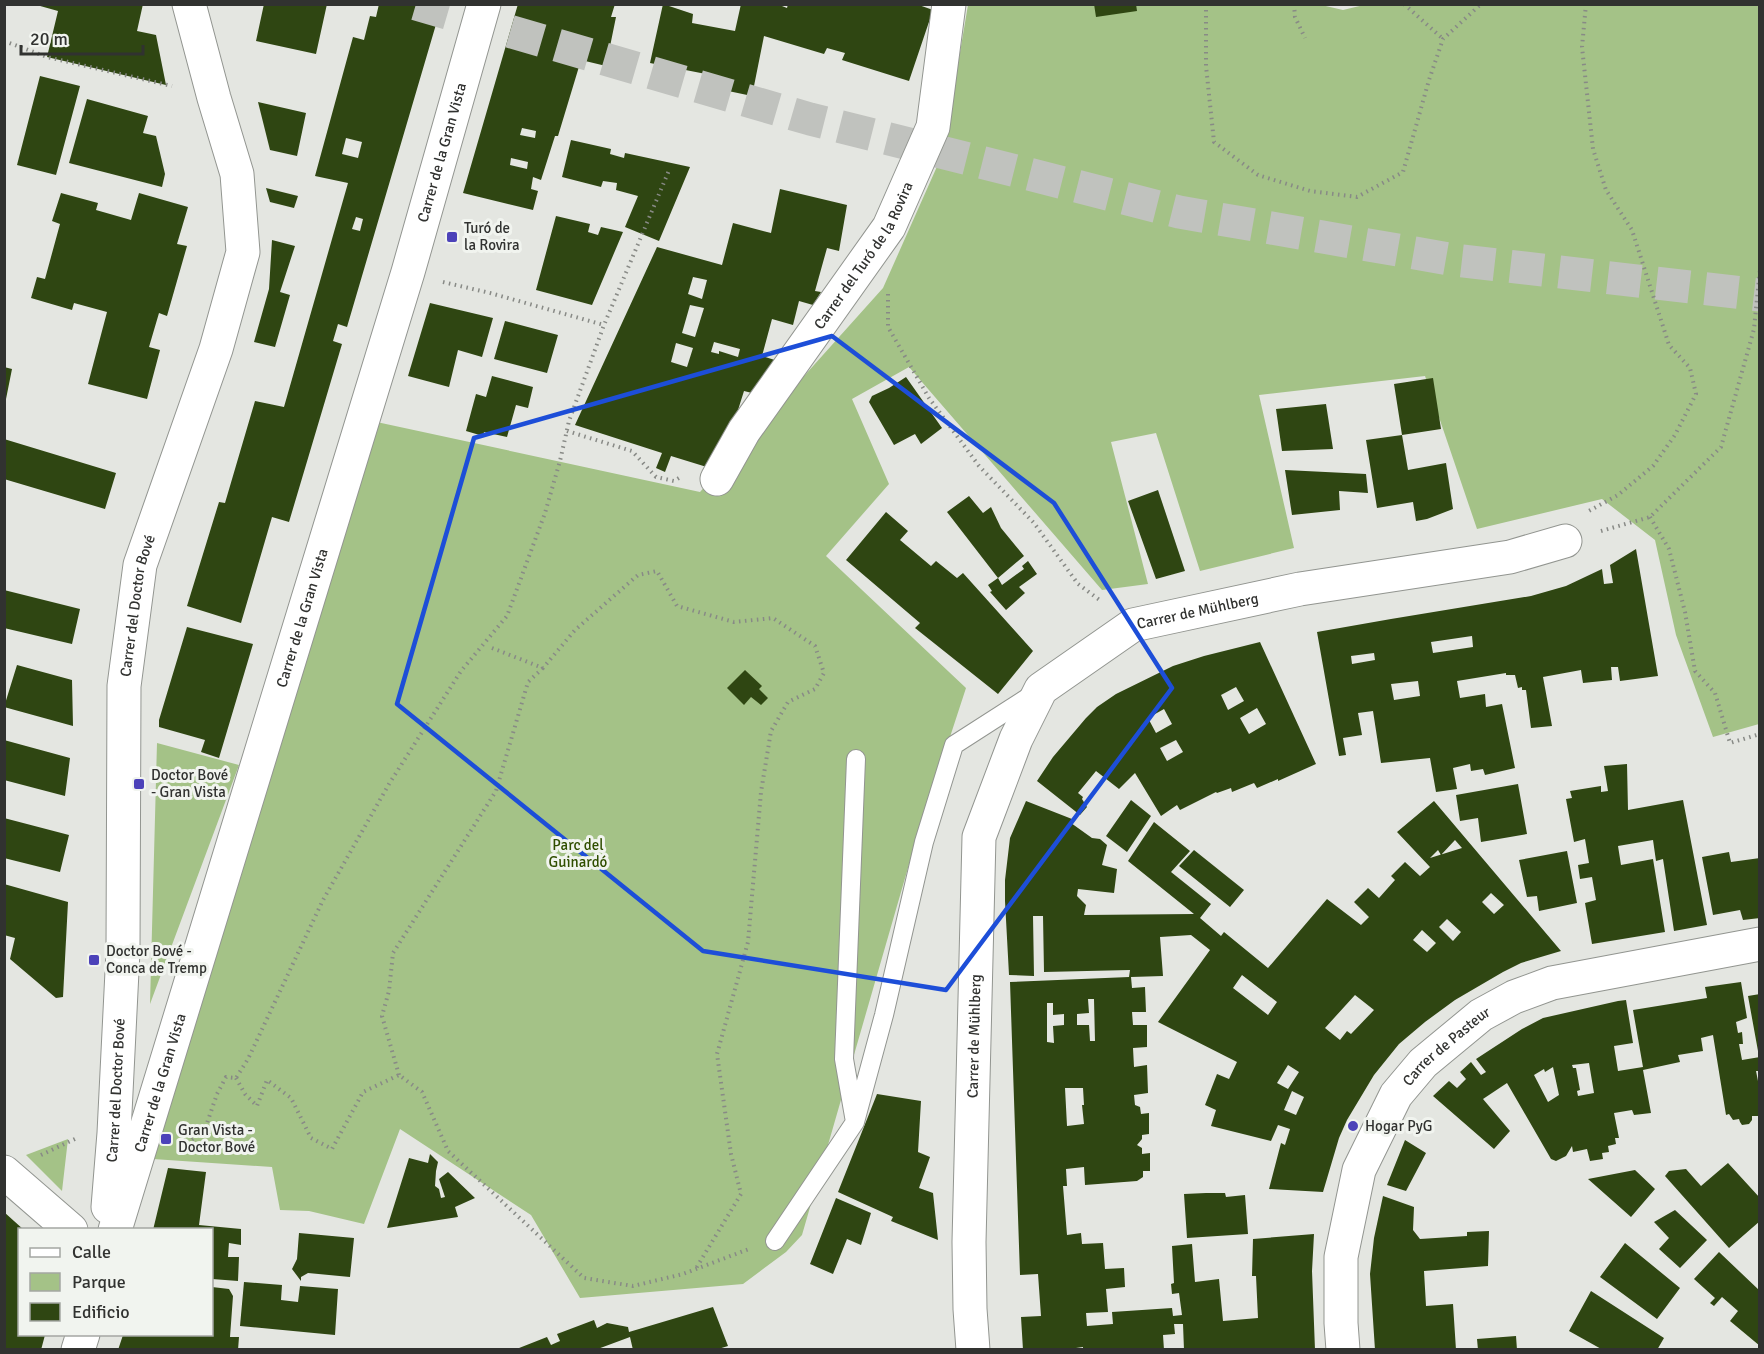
<svg xmlns="http://www.w3.org/2000/svg" width="1764" height="1354" font-family="Signika,sans-serif">
  <style>
    .green { fill: #a4c287 }
    .building { fill: #2f4612; fill-rule: evenodd }
    .lines { fill: none; stroke-linecap: round; stroke-linejoin: round }
    .primary-tunnel { stroke: #c0c2be; stroke-width: 33; stroke-dasharray: 33 16; stroke-linecap: butt }
    .lane-casing { stroke: #929590; stroke-width: 20 }
    .street-casing { stroke: #929590; stroke-width: 35 }
    .path { stroke: #888a86; stroke-width: 4; stroke-dasharray: 1.5 4.5; stroke-linecap: butt }
    .lane { stroke: #fff; stroke-width: 18 }
    .street { stroke: #fff; stroke-width: 33 }
    .marked { fill: none; stroke: #1d4ed8; stroke-width: 4.5; stroke-linejoin: round }
    .poi-dot { fill: #4c42b9; stroke: #f1f4ef; stroke-width: 2 }
    .labels { text-anchor: middle; dominant-baseline: central; stroke-width: 6; stroke-linejoin: round; paint-order: stroke }
    .street-label { font-size: 15px; fill: #313230; stroke: #f1f4ef }
    .poi-label { font-size: 15px; fill: #313230; stroke: #f1f4ef; text-anchor: start }
    .park-label { font-size: 15px; fill: #304e00; stroke: #f1f4ef }
  </style>
  <rect width="100%" height="100%" fill="#e4e6e1"/>
  <!-- green -->
  <path class="green" d="M1317 4 1343 10 1368 4 1759 5V724L1713 737 1676 635 1655 540 1602 499 1477 529 1425 376 1259 395 1294 548 1200 571 1156 433 1111 442 1148 584 1102 590 909 367 852 399 889 484 826 556 966 688 914 847 802 1235 786 1252 743 1284 580 1298 531 1215 400 1129 364 1224 309 1211 280 1210 272 1167 153 1159 372 421 700 492 883 288 943 153 968 5Z
    M157 743 239 765 150 1004Z
    M68 1139 62 1191 26 1155Z"/>
  <!-- building -->
  <path class="building" d="M33 4H143L137 31 156 35 166 85 47 57 58 11Z
    M264 4 275 6V4H327L316 54 256 41Z
    M379 4H442L347 327 338 324 333 341 342 344 289 522 272 517 241 623 187 606 219 502 225 503 255 401 284 407 348 183 315 176 353 37 364 40 370 16 376 17ZM346 138 362 142 358 158 342 154ZM356 217 363 219 360 231 352 229Z
    M518 4H615L611 17H616L606 66 581 60 558 136H555L541 180 533 177 531 189 538 191 533 210 463 193ZM522 128 536 131 535 138 520 135ZM511 158 528 162 527 169 510 165Z
    M663 4 693 14 692 23 735 31 741 4H777L787 8 788 4H916L933 10 909 81 842 60 845 53 827 48 824 54 764 36 752 96 714 88 716 76 650 63Z
    M1094 4H1136L1137 11 1096 17Z
    M40 76 80 86 56 175 17 165Z
    M87 99 148 116 143 133 156 136 165 174 162 187 69 163Z
    M258 102 306 113 297 156 270 150Z
    M571 140 611 149 610 154 624 158 625 153 690 167 659 241 625 227 638 196 616 190 617 183 603 181 601 187 562 177Z
    M266 188 298 196 294 208 270 202Z
    M780 189 847 205 839 251 827 248 815 291 821 292 813 305 799 301 793 325 772 319 762 356 778 361 756 394 744 391 732 429 710 468 671 456 665 472 656 468 662 453 575 425 657 247 722 265 733 223 771 233ZM693 277 707 280 702 299 688 294ZM690 305 704 308 695 337 682 333ZM714 342 740 349 738 357 719 351V354L711 352ZM676 343 693 348 687 367 671 362Z
    M61 193 98 203 96 210 131 220 139 193 188 207 177 244 187 246 167 316 159 313 149 347 160 350 147 399 88 384 107 312 74 303 72 310 31 298 37 277 45 279 60 224 52 221Z
    M556 216 590 224 588 232 598 235 601 227 623 232 592 305 536 290Z
    M272 240 295 246 280 292 290 295 275 347 254 342 269 289Z
    M430 303 493 318 482 357 458 350 449 387 408 376Z
    M505 321 558 335 547 373 494 359Z
    M4 367 12 369 6 399H4Z
    M492 376 533 387 528 408 516 405 507 437 484 432 483 436 466 431 476 394 486 397Z
    M906 377 942 428 921 444 915 434 894 445 869 402 872 396 889 388Z
    M1433 378 1441 429 1402 435 1394 384Z
    M1326 404 1333 449 1282 451 1276 409Z
    M1402 435 1408 470 1446 463 1453 509 1427 519 1416 521 1413 502 1377 508 1366 440Z
    M4 439 116 473 105 509 4 479Z
    M1285 470 1366 474 1368 493 1339 491 1340 510 1292 515Z
    M1158 490 1185 571 1156 579 1128 501Z
    M969 496 983 513 991 507 1001 528 1024 556 998 578 1002 585 1024 569 1022 566 1028 561 1037 574 1019 587 1025 593 1006 610 990 592 992 591 988 585 998 578 947 512Z
    M886 512 908 531 900 540 931 566 936 561 957 578 963 573 1033 651 998 694 915 628 920 623 846 560Z
    M1636 549 1658 676 1620 681 1618 667H1611L1612 680 1583 683 1581 670 1543 677 1552 726 1531 728 1526 690H1522V687L1518 688 1515 675H1506V673L1457 681 1460 698 1485 694 1486 707 1502 704 1515 768 1485 775 1483 769 1471 771 1470 764 1453 768 1457 789 1436 792 1430 758 1381 763 1373 711 1358 713 1362 735 1343 738 1346 755 1339 756 1317 632 1391 619 1531 596 1566 586 1602 569 1604 584 1613 583 1610 565ZM1472 636 1473 647 1433 653 1431 642ZM1374 653 1375 660 1352 664 1351 656ZM1418 681 1420 696 1394 700 1391 684Z
    M4 590 80 609 72 644 4 628Z
    M187 627 253 644 219 758 201 752 205 740 159 727V720Z
    M1260 642 1316 764 1278 781V779L1257 788 1254 783 1232 792 1231 788 1217 793 1216 792 1180 810 1177 805 1161 816 1135 773 1119 789 1096 771 1078 793 1083 797 1082 799 1087 807 1080 815 1037 781 1053 757 1086 718 1097 707 1116 694 1173 666 1204 656ZM1236 687 1244 701 1228 710 1221 695ZM1257 708 1266 724 1249 734 1240 718ZM1164 709 1172 724 1156 733 1148 718ZM1176 740 1183 752 1167 761 1160 748Z
    M17 665 72 680 73 726 4 707Z
    M745 670 762 686 759 689 768 698 761 705 751 697 744 705 727 688Z
    M4 740 70 758 65 796 4 780Z
    M1627 764 1628 810 1683 800 1707 925 1674 931 1663 859 1656 861 1653 840 1618 846 1621 865 1653 859 1665 932 1592 944 1585 903 1596 900 1592 877 1580 879 1578 865 1589 863 1585 839 1574 842 1566 799 1572 798 1570 791 1601 786V792L1608 791 1604 766Z
    M1518 784 1527 834 1481 842 1478 818 1460 821 1456 795Z
    M1131 800 1151 816 1127 852 1106 836Z
    M1026 801 1072 819 1071 823 1092 838 1100 839 1107 845 1102 865 1117 869 1114 893 1078 889 1077 896 1086 905 1084 915 1194 914 1128 861 1154 822 1190 851 1171 872 1211 904 1200 918 1221 936 1224 932 1268 968 1327 899 1361 925 1369 917 1354 902 1368 888 1379 898 1395 880 1391 876 1405 862 1420 876 1430 867 1397 832 1434 801 1561 951 1521 963 1503 972 1455 1000 1425 1022 1399 1044 1374 1075 1347 1120 1339 1138 1323 1192 1269 1189 1281 1143 1285 1145 1290 1129 1278 1125 1271 1141 1211 1126 1216 1110 1205 1105 1217 1074 1229 1079 1237 1062 1158 1022 1210 950 1191 935 1160 937 1163 976 1131 977 1132 988 1145 987 1146 1012H1132L1133 1025H1147V1047L1133 1048 1134 1067 1147 1065 1148 1093 1134 1095 1135 1105 1140 1107 1141 1114 1149 1113V1134L1142 1135V1139L1137 1145 1142 1148V1154L1150 1153V1171H1143V1177L1137 1181 1085 1185 1084 1167 1066 1169 1067 1186H1063L1067 1235 1081 1233 1082 1244 1103 1243 1105 1269 1124 1268 1125 1287 1106 1289 1108 1312 1086 1313 1087 1326 1113 1324 1112 1312 1172 1308 1173 1316 1182 1315 1179 1293 1172 1294 1171 1284 1174 1283 1172 1246 1192 1244 1195 1282 1219 1279 1223 1321 1258 1318 1256 1276H1252L1253 1239 1314 1234 1312 1271 1315 1350H1184L1183 1324H1174L1175 1334 1163 1335 1164 1350H1083V1347L1062 1350H1023L1021 1317 1041 1316 1038 1274 1020 1275 1010 982 1129 977 1130 970 1044 972 1043 916H1033L1034 976 1009 975 1005 901V880L1010 838ZM1455 840 1462 848 1430 858 1438 850 1441 855ZM1491 893 1504 905 1494 914 1482 902ZM1447 919 1461 932 1453 941 1439 927ZM1422 930 1436 943 1427 952 1413 940ZM1242 975 1277 1002 1268 1015 1233 988ZM1355 995 1374 1010 1351 1034 1347 1031 1340 1040 1325 1028ZM1088 999H1094L1095 1041H1090L1089 1025H1077V1014L1089 1013ZM1047 1003H1053V1015L1064 1014V1025L1053 1026 1054 1043 1047 1042ZM1288 1065 1299 1072 1288 1089 1277 1083ZM1065 1088H1083L1084 1105H1082L1084 1124 1067 1126ZM1292 1091 1304 1097 1296 1115 1284 1110Z
    M4 818 69 835 60 872 4 858Z
    M1194 850 1244 890 1230 907 1179 866Z
    M1567 851 1577 903 1539 911 1537 896 1527 897 1519 860Z
    M1729 852 1731 862 1760 858V918L1743 920 1740 910 1713 915 1702 857Z
    M4 884 68 902 63 997 56 998 10 959 15 938 4 935Z
    M1741 982 1747 1018 1736 1022 1738 1033 1742 1032 1743 1044H1739L1742 1060 1760 1057V1071H1756L1760 1091V1112L1758 1116H1752V1120L1749 1124 1742 1125 1740 1122 1739 1119 1733 1120 1729 1114 1726 1115 1713 1035 1701 1038 1703 1051 1678 1055 1680 1062 1643 1070 1651 1113 1634 1115 1632 1110 1614 1113 1619 1138H1615L1616 1144 1608 1146 1609 1152 1602 1153 1603 1159 1590 1161 1587 1149 1573 1152 1572 1146 1566 1156 1556 1161 1551 1159 1507 1083 1483 1099 1510 1131 1494 1149 1433 1096 1449 1081 1457 1088 1466 1079 1460 1072 1471 1062 1481 1075 1486 1072 1476 1059 1522 1029 1543 1018 1618 1001 1626 1000 1633 1043 1614 1046 1618 1071 1643 1067 1633 1010 1707 998 1705 987ZM1589 1063 1594 1093 1578 1096 1577 1091 1580 1090 1576 1068H1573L1572 1065ZM1553 1067 1559 1095 1548 1102 1534 1075 1544 1069 1545 1072Z
    M1760 994V1051H1758L1748 996Z
    M877 1094 921 1101 918 1152 930 1157 919 1188 933 1193 938 1240 891 1221 893 1217 838 1192Z
    M1405 1140 1426 1153 1406 1191 1387 1185Z
    M430 1154 438 1162 436 1171 435 1186 439 1189 441 1198 445 1197 439 1179 448 1172 475 1198 455 1207 458 1217 387 1228 409 1158 428 1163Z
    M1728 1163 1760 1198V1221L1729 1248 1665 1176 1669 1171 1686 1169 1701 1186Z
    M168 1168 206 1172 199 1225 241 1229V1245L229 1243 228 1257H239L238 1281 212 1279V1230H153Z
    M1635 1170 1655 1189 1631 1217 1588 1179Z
    M1206 1193H1225L1226 1197 1245 1195 1248 1234 1187 1238 1184 1194Z
    M1383 1196 1414 1207 1413 1230 1420 1239 1467 1236V1232L1489 1231 1488 1266 1424 1271 1426 1306 1453 1304 1456 1350H1375L1370 1274 1374 1238Z
    M836 1198 871 1213 861 1245 847 1239 833 1274 810 1264Z
    M1675 1210 1707 1240 1680 1268 1659 1249 1669 1238 1654 1222Z
    M4 1212 24 1230H20V1335H45L41 1350H4Z
    M299 1233 354 1238 350 1277 308 1273 301 1277V1281L292 1269 297 1259Z
    M1625 1243 1680 1288 1657 1319 1600 1277Z
    M1719 1252 1760 1291V1346L1730 1321 1738 1311 1722 1297 1714 1306 1710 1303 1715 1298 1694 1279Z
    M244 1282 282 1285 281 1300 298 1302 300 1286 338 1289 335 1335 240 1326Z
    M212 1287 229 1289 233 1296 230 1337H239L238 1350H118L123 1335H212Z
    M1591 1291 1664 1338 1657 1350H1603L1569 1331Z
    M713 1307 728 1346 715 1350H633L630 1337 595 1350H514L547 1337 551 1345 560 1341 557 1334 594 1320 597 1328 607 1323 628 1327 629 1332Z
    M1516 1336 1517 1350H1478L1477 1339Z"/>
  <g class="lines">
    <!-- primary-tunnel -->
    <path class="primary-tunnel" d="M416 4 810 119 1179 212 1455 260 1760 295"/>
    <!-- lane casing -->
    <g class="lane-casing">
      <path id="lane" d="M856 759 844 1059 855 1122 884 1015 924 842 954 745 1035 693
        M775 1241 855 1122"/>
    </g>
    <!-- street casing -->
    <g class="street-casing">
      <g id="street">
        <path id="s1" d="M717 479 744 431 889 227 933 127 949 4"/>
        <path d="M4 1172 71 1230"/>
        <path id="s2" d="M108 1207 114 1133 123 951 124 686 140 565 216 349 243 252 237 174 214 98 189 4"/>
        <path id="s3" d="M115 1230 408 272 484 4"/>
        <path d="M78 1350 83 1334"/>
        <path id="s4" d="M973 1350 970 1309 969 1242 979 837 1016 739 1041 689 1133 625 1300 589 1510 557 1565 541"/>
        <path id="s5" d="M1343 1350 1341 1323V1257L1359 1170 1396 1095 1423 1063 1481 1015 1514 997 1552 983 1760 944"/>
      </g>
    </g>
    <!-- path -->
    <path class="path" d="M1206 4V66L1214 142 1258 175 1310 191 1357 197 1403 172 1429 80 1443 39 1481 4
      M1294 4 1295 17 1305 38
      M1404 4 1443 39
      M1586 4 1582 47 1593 149 1606 190 1632 230 1669 345 1690 368 1696 394 1675 435 1653 466 1618 495 1587 512
      M4 41 47 57 172 86
      M443 282 490 293 604 325
      M888 294V327L929 398 979 466 1034 523 1078 584 1101 601
      M567 431 632 451 656 477 674 481 679 478
      M1650 517 1669 549 1685 612 1695 671 1715 693 1730 743 1760 734
      M1601 531 1650 517 1721 447 1754 329 1760 269
      M492 648 543 668 575 630 638 575 657 571 677 606 734 622 773 618 815 646 824 673 815 689 788 702 771 731 761 792 748 942 717 1054 731 1154 741 1194 695 1270
      M399 1075 382 1016 389 991 393 953 496 791 528 682 543 668
      M236 1078 245 1094 257 1106 267 1080 291 1098 311 1138 332 1149 363 1092 399 1075 422 1092 448 1151 584 1278 633 1286 683 1274 749 1249
      M180 1153 190 1141 205 1129 217 1094 226 1077 236 1078 248 1059 323 900 389 784 461 671 507 616 545 513 560 461 569 421 604 325 670 168
      M41 1155 77 1138"/>
    <!-- lane -->
    <use href="#lane" class="lane"/>
    <!-- street -->
    <use href="#street" class="street"/>
  </g>
  <!-- marked area -->
  <path class="marked" d="M832 336 1054 503 1172 688 946 990 703 951 397 704 474 438Z"/>
  <!-- markers -->
  <g class="poi-dot">
    <rect x="446" y="231" width="12" height="12" rx="3"/>
    <rect x="133" y="778" width="12" height="12" rx="3"/>
    <rect x="88" y="954" width="12" height="12" rx="3"/>
    <circle cx="1353" cy="1126" r="6"/>
    <rect x="160" y="1133" width="12" height="12" rx="3"/>
  </g>
  <g class="labels">
    <!-- street labels -->
    <g class="street-label">
      <text stroke="none"><textPath href="#s3" startOffset="1126">Carrer de la Gran Vista</textPath></text>
      <text stroke="none"><textPath href="#s1" startOffset="268">Carrer del Turó de la Rovira</textPath></text>
      <text stroke="none"><textPath href="#s2" startOffset="603">Carrer del Doctor Bové</textPath></text>
      <text stroke="none"><textPath href="#s4" startOffset="852">Carrer de Mühlberg</textPath></text>
      <text stroke="none"><textPath href="#s3" startOffset="640">Carrer de la Gran Vista</textPath></text>
      <text stroke="none"><textPath href="#s4" startOffset="314">Carrer de Mühlberg</textPath></text>
      <text stroke="none"><textPath href="#s5" startOffset="336">Carrer de Pasteur</textPath></text>
      <text stroke="none"><textPath href="#s3" startOffset="154">Carrer de la Gran Vista</textPath></text>
      <text stroke="none"><textPath href="#s2" startOffset="117">Carrer del Doctor Bové</textPath></text>
    </g>
    <!-- poi labels -->
    <g class="poi-label">
      <text x="464" y="228">Turó de<tspan x="464" dy="17">la Rovira</tspan></text>
      <text x="151" y="775">Doctor Bové<tspan x="151" dy="17">- Gran Vista</tspan></text>
      <text x="106" y="951">Doctor Bové -<tspan x="106" dy="17">Conca de Tremp</tspan></text>
      <text x="1365" y="1126">Hogar PyG</text>
      <text x="178" y="1130">Gran Vista -<tspan x="178" dy="17">Doctor Bové</tspan></text>
    </g>
    <!-- park labels -->
    <g class="park-label">
      <text x="578" y="845">Parc del<tspan x="578" dy="17">Guinardó</tspan></text>
    </g>
  </g>
  <!-- border -->
  <rect width="1764" height="1354" fill="none" stroke="#313230" stroke-width="12"/>
  <!-- legend -->
  <rect x="18" y="1228" width="195" height="108" fill="#f1f4ef" stroke="#a4a6a3" stroke-width="1.5"/>
  <rect x="30" y="1248" width="30" height="9" fill="#ffffff" stroke="#a4a6a3" stroke-width="1.5"/>
  <text x="72" y="1258" font-size="18" fill="#313230">Calle</text>
  <rect x="30" y="1273" width="30" height="18" fill="#a4c287" stroke="#a4a6a3" stroke-width="1.5"/>
  <text x="72" y="1288" font-size="18" fill="#313230">Parque</text>
  <rect x="30" y="1303" width="30" height="18" fill="#2f4612" stroke="#a4a6a3" stroke-width="1.5"/>
  <text x="72" y="1318" font-size="18" fill="#313230">Edificio</text>
  <!-- scale -->
  <path d="M21 45v9h122v-9" fill="none" stroke="#313230" stroke-width="3"/>
  <text x="30" y="45" font-size="18" fill="#313230" stroke="#f1f4ef" stroke-width="4.5" paint-order="stroke">20 m</text>
</svg>
